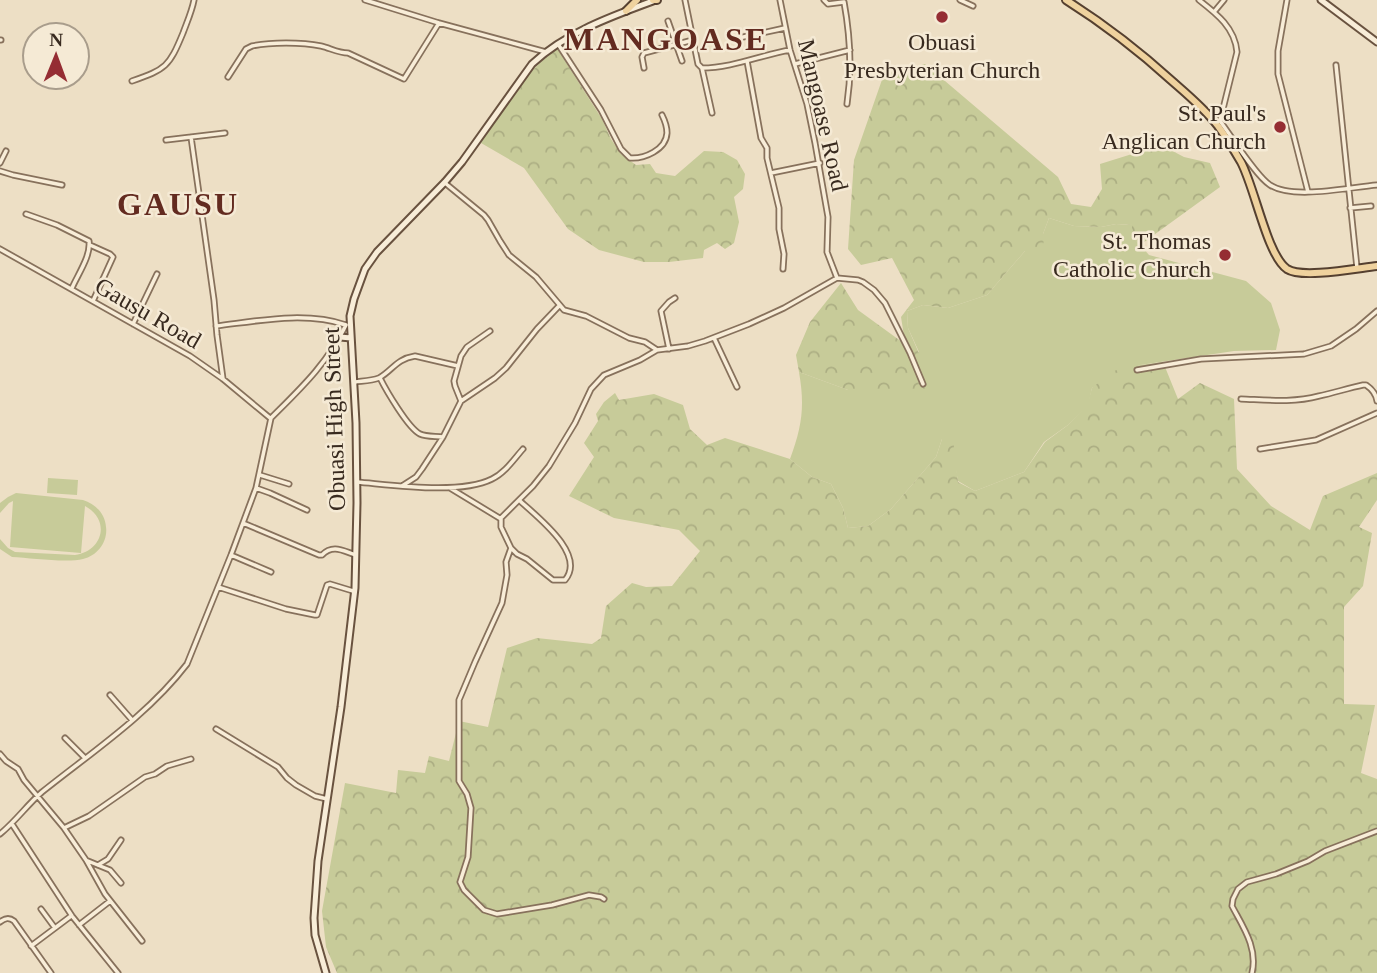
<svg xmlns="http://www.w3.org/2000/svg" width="1377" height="973" font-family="Georgia,serif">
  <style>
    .grass { fill: #c7cb99 }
    .forest { fill: url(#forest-crowns) }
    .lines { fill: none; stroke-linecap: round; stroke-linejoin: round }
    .street-casing { stroke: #87715c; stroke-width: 7 }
    .secondary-casing { stroke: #69523f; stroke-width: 9 }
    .primary-casing { stroke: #554030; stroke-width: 10 }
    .street { stroke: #f8edd8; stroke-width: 3.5 }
    .secondary { stroke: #f8edd8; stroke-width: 5 }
    .primary { stroke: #efd29e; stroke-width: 6 }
    .poi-dot { fill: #952d33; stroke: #f5ead5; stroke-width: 2.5 }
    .labels { text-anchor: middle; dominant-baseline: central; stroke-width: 5; stroke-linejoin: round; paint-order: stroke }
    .poi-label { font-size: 24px; fill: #382a1f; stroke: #f5ead5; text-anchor: end }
    .street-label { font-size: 24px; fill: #382a1f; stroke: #f5ead5 }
    .district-label { font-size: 32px; font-weight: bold; letter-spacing: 2px; fill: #632b20; stroke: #f5ead5 }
  </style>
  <defs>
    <pattern id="forest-crowns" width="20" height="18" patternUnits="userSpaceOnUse" patternTransform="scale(1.75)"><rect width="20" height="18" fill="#c7cb99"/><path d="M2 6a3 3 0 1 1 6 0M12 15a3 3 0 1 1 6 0" fill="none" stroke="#acae83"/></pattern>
  </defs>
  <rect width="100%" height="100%" fill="#eddfc5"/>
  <!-- grass -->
  <path class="grass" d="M1049 218 1074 226 1101 227 1116 224 1132 225V236L1149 255 1246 281 1271 303 1280 330 1276 350 1234 351 1140 365 1092 388 1088 406 1068 425 1044 442 1024 472 975 491 958 481 955 465 942 439 936 457 891 509 868 526 848 528 843 508 831 484 812 477 790 459C802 426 805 407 799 372L848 390 919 352 908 328 907 311 923 305 948 308 987 295 1025 251 1043 234Z
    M48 478 78 480 77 495 47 493Z
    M16 493 83 500C95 504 105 513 106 527 108 541 98 556 83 559 67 563 30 558 12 557L0 549V539L8 548 15 552 75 555C103 551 111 520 85 506L81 553 10 547 13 501 9 503 0 513V503L8 497Z"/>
  <!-- forest -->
  <path class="forest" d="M556 50H558L602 119 611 139 621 154 636 165 650 164 656 173 675 176 704 151 723 152 737 160 745 174 743 189 734 197 739 222 734 243 725 249 717 243 704 250 703 258 669 262H644L599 250 568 229 524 168 481 143C504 110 522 73 556 50Z
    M925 64 1058 177 1071 204 1091 207 1102 189 1100 164 1161 145 1184 157 1210 163 1220 187 1140 245 1132 236V225L1116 224 1101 227 1074 226 1049 218 1043 234 1044 251H1025L987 295 948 308 923 305 907 311 908 328 935 390H848L799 372 796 355 810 322 841 283 858 310 902 342 904 336 901 317 914 300 892 258 861 265 848 249 854 160 884 74Z
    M1163 362 1178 399 1200 383 1234 399 1237 469 1271 506 1310 530 1323 496 1377 473V500L1359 527 1372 533 1363 586 1344 607V704L1375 705 1361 773 1377 779V973H337L326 947 322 911 345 783 396 793 398 770 425 773 429 756 449 761 459 721 488 727 507 648 537 638 592 644 601 638 606 606 632 583 646 587 672 586 700 551 679 530 614 518 569 496 594 457 584 443 598 421 596 414 604 402 615 393 619 400 654 394 683 405 690 429 707 445 725 438 790 459 812 477 831 484 843 508 848 528 868 526 891 509 936 457 942 439H953L958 482 975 491 1024 472 1045 442 1068 425 1087 406 1092 388 1113 371 1140 365Z"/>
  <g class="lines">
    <!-- street casing -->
    <g class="street-casing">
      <path id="street" d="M365 0 439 23 546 52
        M685 0 698 64 702 68C732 68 761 55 790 50
        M780 0 790 50 807 104 815 143 828 217 827 252 837 278
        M824 0 828 4 844 2C850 35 852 71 847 104
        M960 0 973 6
        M1199 0C1217 14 1235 28 1237 52L1220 121
        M1287 0 1278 51V74L1308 192
        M1214 12 1224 0
        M668 21 682 61
        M734 39 785 28
        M0 40H1
        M558 44 601 110 621 149 630 158C644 159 666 150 667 133 667 127 665 121 662 115
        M747 61 761 138 767 148V158L779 208V229L784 254 783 269
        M795 64 850 50
        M1336 65 1357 268
        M644 68 642 57 644 53 693 40
        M702 68 712 113
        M228 77 246 49 252 46C270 42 302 42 321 46 330 48 338 53 348 53L404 79 439 23
        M132 81C166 69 169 67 183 33 187 22 192 11 194 0
        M1220 121C1232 137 1256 176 1270 185 1293 200 1350 187 1377 185
        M191 137 214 300 217 335 223 379
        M166 140 225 133
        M0 163 6 151
        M0 171 13 175 62 185
        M771 173 820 163
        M445 183 484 215 488 220 500 241 509 255 536 277 564 310 586 316 629 338 645 342 657 350
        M1350 208 1371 206
        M26 214 57 225 89 241C91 256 78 274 72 288
        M90 245 110 254 113 257 93 301
        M0 249 190 356 223 379 270 418
        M133 324 157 274
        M216 326C258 321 305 311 346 325
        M714 338 737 387
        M669 349 661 311 669 302 675 298
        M1137 370 1201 359 1304 354 1331 346 1356 329 1377 311
        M380 378C386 390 408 428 420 434 426 437 436 436 443 437
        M355 382C362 381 371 381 379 378 393 370 396 359 415 356L458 366
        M1241 399C1267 400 1293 403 1319 396 1334 393 1348 388 1363 385H1366C1372 389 1376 394 1377 401
        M461 401 455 386 454 381 461 356 467 347 490 331
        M271 418C300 389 327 364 346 325
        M1260 449 1316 440 1377 413
        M260 475 289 484
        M357 482C393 485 460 495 492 479 505 473 514 459 523 449
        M402 486 416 477 422 469 443 437 461 401 495 378 506 368 537 329 559 306
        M256 488 270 493 307 510
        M450 488 501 519V527L511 548 506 562 507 575 502 603 475 662 459 700V781L467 794 471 808 468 857 460 882 464 890 484 910 497 914 552 905 589 895 601 897 604 899
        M501 518 533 486 549 466 575 423 591 389 604 375 640 360 657 350 688 346 705 341 749 324 784 308 837 278 858 280 863 282 874 290 885 303 910 353 923 384
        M243 523 319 555H322C333 544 343 551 356 555
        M511 548 517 554 527 559 553 580H565C587 554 536 516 519 500
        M231 555 271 572
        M218 587 286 609 315 615H317L327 585 330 584 353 591
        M110 695 132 720
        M216 729 278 767 287 778 296 785 315 796 327 799
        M65 738 85 758
        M0 754 6 761 18 769 24 780 64 828 86 860 105 894 142 941
        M12 824 72 916 118 973
        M64 828 89 816 145 777 155 774 167 766 191 759
        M0 834C16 821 27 805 42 792 92 752 148 715 187 664L231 555 256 488 271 418
        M88 861 110 870 121 883
        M98 865 108 859 121 840
        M41 909 55 928
        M0 922C5 918 9 917 14 921L51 973
        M79 925 110 901
        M31 946 71 916
        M1252 973C1258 948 1243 927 1232 906L1233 899 1238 889 1247 882 1276 874 1308 861 1325 851 1377 831"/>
    </g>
    <!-- secondary casing -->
    <g class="secondary-casing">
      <path id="secondary" d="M1321 0 1377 42
        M340 337 351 338
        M326 973 315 935 314 918 318 861 341 707 355 588 357 503 356 423 350 316 354 299 365 269 377 252 445 182 462 162 532 64C565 33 612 16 653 1"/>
    </g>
    <!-- primary casing -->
    <g class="primary-casing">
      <path id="primary" d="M653 0H657
        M1066 0C1104 24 1139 51 1172 81 1188 95 1205 109 1218 126 1226 137 1234 150 1241 162 1255 188 1267 255 1287 269 1302 279 1358 268 1377 266
        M626 11 637 0"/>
    </g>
    <!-- street -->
    <use href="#street" class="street"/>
    <!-- secondary -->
    <use href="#secondary" class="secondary"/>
    <!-- primary -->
    <use href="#primary" class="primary"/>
  </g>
  <!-- markers -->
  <g class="poi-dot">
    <circle cx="942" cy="17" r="7"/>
    <circle cx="1280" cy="127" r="7"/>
    <circle cx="1225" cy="255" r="7"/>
  </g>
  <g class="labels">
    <!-- poi labels -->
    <g class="poi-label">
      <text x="942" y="42" text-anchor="middle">Obuasi<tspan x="942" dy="28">Presbyterian Church</tspan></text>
      <text x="1266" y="113">St. Paul's<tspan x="1266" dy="28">Anglican Church</tspan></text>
      <text x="1211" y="241">St. Thomas<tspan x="1211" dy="28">Catholic Church</tspan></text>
    </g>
    <!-- street labels -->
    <g class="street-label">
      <text transform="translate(823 115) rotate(77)">Mangoase Road</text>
      <text transform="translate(148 313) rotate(30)">Gausu Road</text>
      <text transform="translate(334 419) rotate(-92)">Obuasi High Street</text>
    </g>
    <!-- district labels -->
    <g class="district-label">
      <text x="666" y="39">MANGOASE</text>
      <text x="178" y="204">GAUSU</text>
    </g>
  </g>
  <!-- north arrow -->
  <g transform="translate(56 56) rotate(1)"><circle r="33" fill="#f5ead5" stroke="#a99d8c" stroke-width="2"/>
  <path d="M0-5L12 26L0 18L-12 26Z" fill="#952d33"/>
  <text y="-10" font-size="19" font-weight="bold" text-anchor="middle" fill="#382a1f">N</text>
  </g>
</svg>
